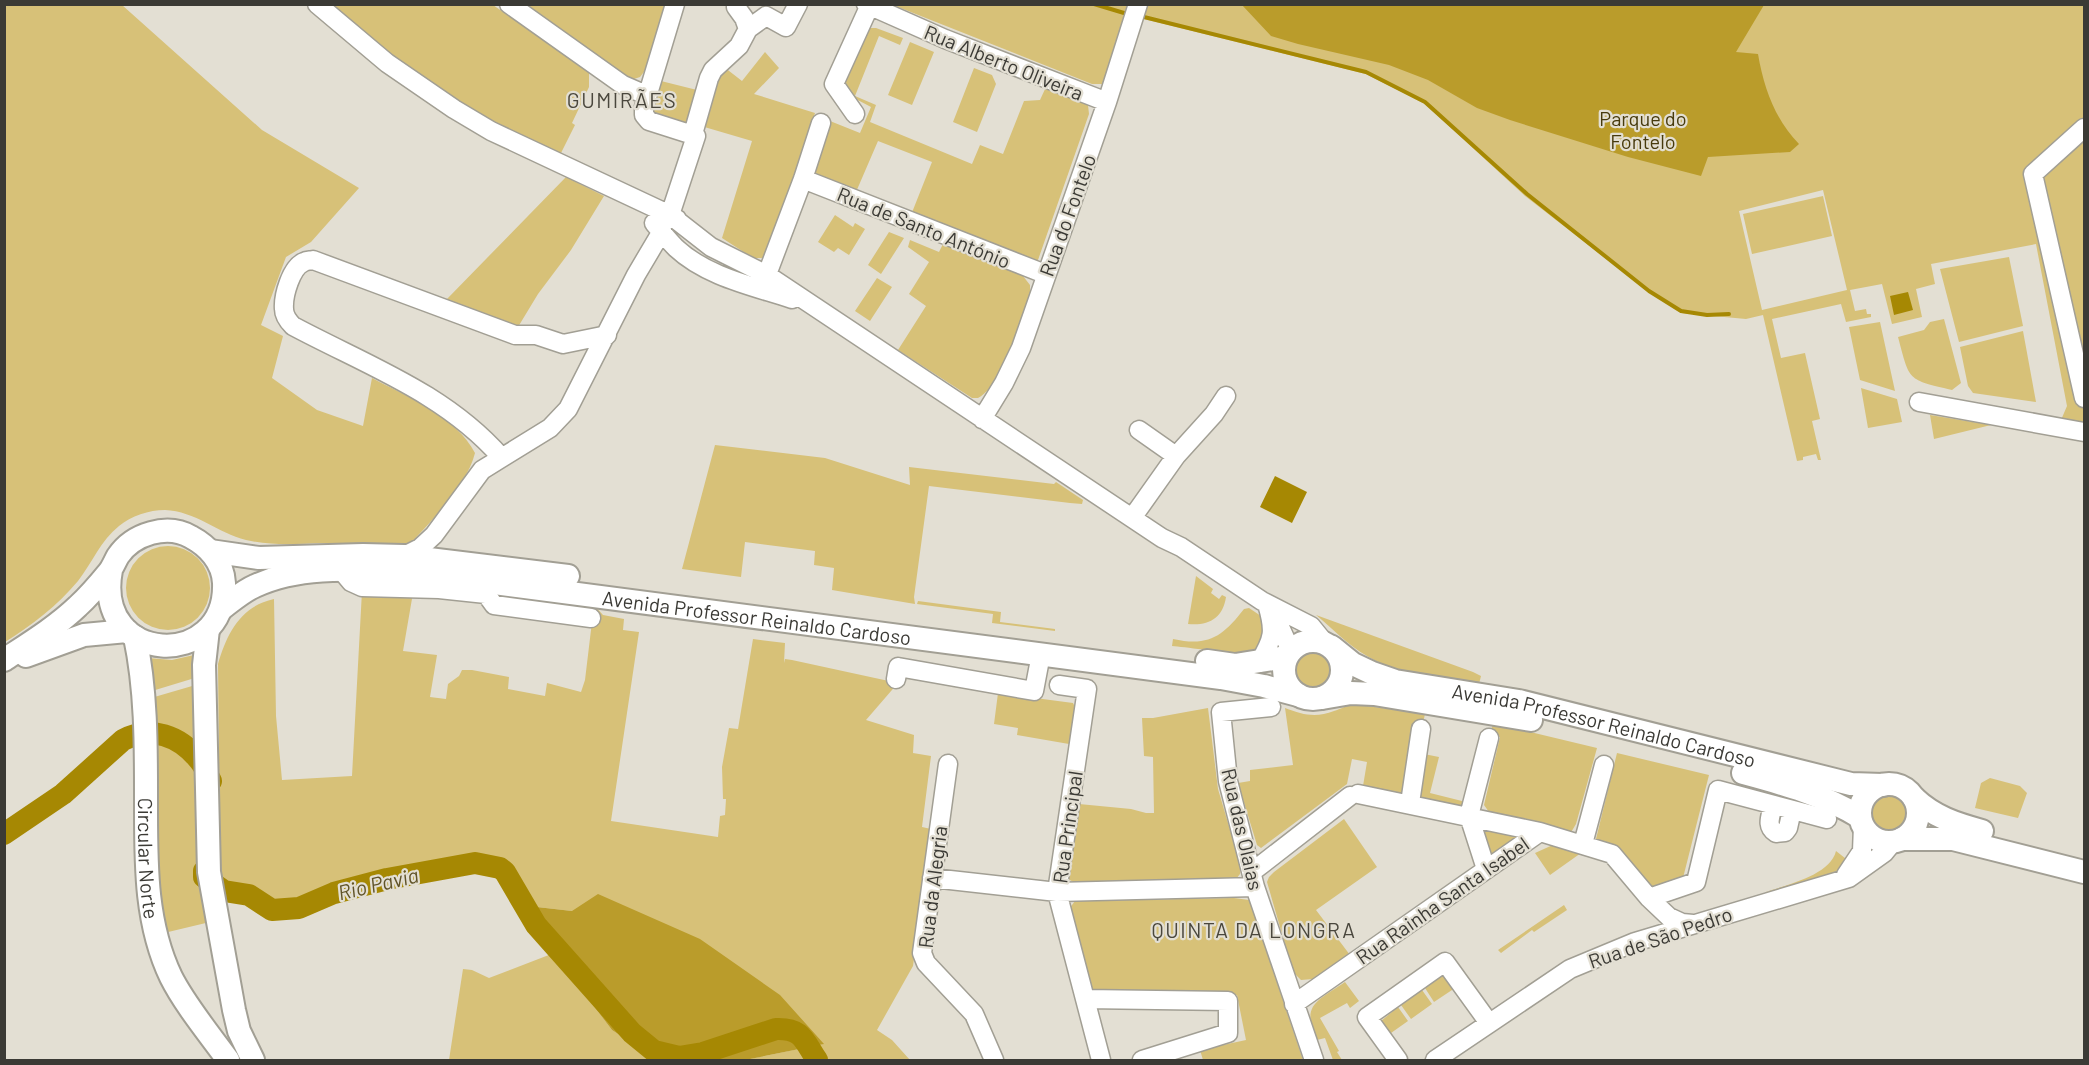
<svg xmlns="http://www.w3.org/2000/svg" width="2089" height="1065" font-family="Barlow,sans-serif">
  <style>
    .green { fill: #d7c178; fill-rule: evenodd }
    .forest { fill: #ba9c2b }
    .water { fill: #a68803 }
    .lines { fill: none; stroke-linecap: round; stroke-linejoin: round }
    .stream { stroke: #a68803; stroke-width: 4 }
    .river { stroke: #a68803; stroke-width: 22 }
    .minor-casing { stroke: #a29f94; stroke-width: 21 }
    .major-casing { stroke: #a29f94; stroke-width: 26 }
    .minor { stroke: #fff; stroke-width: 18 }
    .major { stroke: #fff; stroke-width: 22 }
    .labels { text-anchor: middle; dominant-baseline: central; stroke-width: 4.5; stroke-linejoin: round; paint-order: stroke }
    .street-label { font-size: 20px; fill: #3b3a35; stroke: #e3dfd3 }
    .park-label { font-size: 20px; fill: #473a0c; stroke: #e3dfd3 }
    .neighbourhood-label { font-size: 21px; letter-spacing: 1.5px; fill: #4a473d; stroke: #e3dfd3 }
    .water-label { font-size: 21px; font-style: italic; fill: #605328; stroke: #e3dfd3 }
  </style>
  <rect width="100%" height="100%" fill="#e3dfd3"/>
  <!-- green -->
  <path class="green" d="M1148 4 2084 5V423L2061 420 2067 406 2036 244 1931 264 1935 284 1916 289 1922 317 1892 324 1882 284 1850 290 1855 311 1866 309 1867 314H1871V317L1846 322 1841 304 1772 319 1781 358 1805 353 1820 419 1812 421 1821 460H1818L1816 454 1803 457V460L1797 461 1763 315 1746 319 1681 313 1649 292 1525 196 1425 104 1366 74 1144 19ZM1823 190 1847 290 1762 310 1739 211Z
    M4 5H122L262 130 359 188 311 242 286 257 261 325 283 336 272 378 317 410 363 426 372 378C406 396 457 417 475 453 467 485 433 519 410 544 381 544 352 543 323 543 297 544 272 546 246 540 218 533 195 511 165 510 149 510 131 516 119 526 101 540 92 563 78 581 58 605 31 626 5 642Z
    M330 5H493L579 64 589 73V87L572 123 575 125 559 157 479 117 388 52Z
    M520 5H668L647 68 640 77 631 80Z
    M893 5H1127L1104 80 1102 84H1092Z
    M869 28H876L903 38 900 45 879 36 855 96 876 105 870 122 972 164 980 145 1003 154 1024 101 1040 100 1046 87 1088 105 1089 114 1038 260 1034 263 911 215 932 162 878 141 856 192 814 173 815 157 830 121 860 133 871 107 852 97 845 81Z
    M910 42 934 52 912 105 888 95Z
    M765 52 779 68 754 94 815 113 770 252 762 258H753L722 238 752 141 701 126 713 84 724 67 742 81Z
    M974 68 992 75 996 84 977 132 953 122Z
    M661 81 701 91 690 127 652 113Z
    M566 177 604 196 571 250 538 294 518 327 448 301 447 299Z
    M1823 196 1832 236 1752 254 1743 214Z
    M835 215 853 227 855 223 865 229 849 255 838 248 834 252 818 242Z
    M889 232 904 238 881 274 868 265Z
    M910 240 939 252 943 244 949 246 1023 276 1030 285V293C1021 319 1003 386 978 398H972L898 350 926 306 909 294 929 262 908 247Z
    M2009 257 2023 326 1959 342 1940 269Z
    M877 278 892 287 870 321 855 311Z
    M1944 319 1961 383 1952 390C1907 379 1910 382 1898 337L1924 330 1930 322Z
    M1880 322 1895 391 1860 380 1849 327Z
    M2023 331 2036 402 1973 393 1968 386 1960 347Z
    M1861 388 1897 399 1902 422 1868 428Z
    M1930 415 1991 425 1934 439Z
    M715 445 825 458 910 485 909 467 1054 484 1056 482 1083 500 1082 504 1070 503 929 486 914 597 915 604 832 590 834 568 814 565 815 551 745 542 741 577 682 569Z
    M126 588a42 42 0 1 1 84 0a42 42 0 1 1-84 0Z
    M1196 576 1213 589 1211 593 1219 599 1222 595 1226 597C1223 618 1209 626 1188 624Z
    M362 591 413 593 403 651 437 655 430 697 446 699 448 684 459 676 462 670H472L509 677 508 689 545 696 547 683 581 692 585 680 594 605 603 615 624 619 623 630 639 632 611 821 718 837 720 816 725 815 726 799H723L722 767 729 728 738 729 753 639 785 643 784 663 785 659 792 660 898 683 866 720 914 735 913 753 931 756 922 827 931 829 913 966 877 1030 892 1040 910 1060H745L823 1044 572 911 528 906 512 875 506 867 477 861 387 875 333 890 295 905H273L251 891 223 887 220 854 218 664C227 633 241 606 274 599L276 716 282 780 352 776Z
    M918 601 1001 612 1000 622 1055 629V631L992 623 993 614 917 604Z
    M1249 608 1261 616 1265 633C1262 640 1259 647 1252 651 1242 656 1187 647 1172 646L1173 639C1209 647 1223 636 1244 609Z
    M1316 615 1473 672 1481 676 1479 684C1441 678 1400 676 1367 656 1348 645 1333 629 1316 615Z
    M1295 671a19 19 0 1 1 38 0a19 19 0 1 1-38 0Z
    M194 655 198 677 152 691 148 658 172 660Z
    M199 684 210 922 164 933 154 874 151 698Z
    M998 693 1073 703 1075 707 1069 744 1017 735 1018 728 994 724Z
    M1353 704 1425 714 1406 800 1362 792 1367 762 1352 759 1347 784 1261 848 1257 845 1238 783 1250 781V770L1293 765 1285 708C1303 715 1316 718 1334 711 1341 709 1345 706 1353 704Z
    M1208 708 1218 789 1241 867 1240 874 1236 879 1077 884 1068 879 1067 875 1079 804 1131 809 1146 813H1154L1153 757 1144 756 1142 718H1153Z
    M1493 723 1597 748 1576 824 1570 834 1489 812 1484 805 1500 737 1490 735Z
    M1617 753 1709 775 1683 878 1652 889 1623 852 1595 843Z
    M1424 754 1439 757 1430 793 1466 802 1463 811 1418 800Z
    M1990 778 2020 786 2027 793 2018 818 1975 808 1981 783Z
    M1870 814a18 18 0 1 1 36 0a18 18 0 1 1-36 0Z
    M1344 819 1377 867 1316 910 1350 955 1313 979 1301 980 1293 972 1267 882 1269 877 1274 872Z
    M1478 823 1521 834 1487 857Z
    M1555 844 1581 853 1550 875 1535 853Z
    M1836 851 1850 862 1832 874 1763 893C1785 885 1830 876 1836 851Z
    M1234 898 1249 900 1251 905 1303 1060H1203L1200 1050 1246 1040 1237 995 1090 993 1069 909 1075 901Z
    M1564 905 1567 910 1534 932 1532 930 1501 953 1498 950Z
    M554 953 612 1030 659 1060H527L522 1059 518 1060H449L463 969 472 970 489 978Z
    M1443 975 1447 976 1455 988 1434 1002 1425 988Z
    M1345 982 1359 1001 1350 1008 1347 1003 1320 1018 1339 1051 1337 1052 1342 1060H1333L1325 1038 1317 1040C1300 1004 1318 1001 1345 982Z
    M1422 990 1432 1004 1411 1019 1401 1005Z
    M1398 1007 1408 1021 1391 1033 1406 1054 1403 1056 1381 1021Z"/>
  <!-- forest -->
  <path class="forest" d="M1242 5H1764L1736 52 1758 54C1764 89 1775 119 1799 144L1790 152 1708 157 1701 176 1628 157 1510 120 1477 108 1428 80 1389 65 1298 44 1271 36Z
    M598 894 700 939 780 995 824 1044 745 1060H658L612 1030 549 947 528 906 572 911Z"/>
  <!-- water -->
  <path class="water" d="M1908 292 1913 310 1894 315 1890 296Z
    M1275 476 1307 492 1292 523 1260 507Z"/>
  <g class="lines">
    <!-- stream -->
    <path class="stream" d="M1094 4 1124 13
      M1144 17 1366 72 1425 102 1527 194 1649 291 1681 311 1707 315 1729 314"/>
    <!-- river -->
    <path class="river" d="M4 834 63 794 123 740C151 725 180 736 199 760 204 765 207 774 211 781
      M204 871V877L224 891 249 895 272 910 299 908 334 893 387 879 475 863 500 868 505 872 536 925 632 1033 654 1051 679 1057 703 1053 776 1029C803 1028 804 1041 817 1060"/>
    <!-- minor casing -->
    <g class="minor-casing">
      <path id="minor" d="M317 4 387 63 454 109 491 131 670 215 711 247 767 275 1162 538 1181 547 1262 601 1311 626 1324 642
        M509 4 623 85 646 95
        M866 4 945 39 1107 102
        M748 29 766 16 786 27 798 4
        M855 114 834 84 869 7
        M2084 128 2033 174 2084 398
        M693 134 709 78 713 70 739 46 748 29 744 18 736 7 737 4
        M803 179 1045 274
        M670 215 696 136 649 121 644 115V107L675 4
        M654 223C661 231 668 240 676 248 707 277 753 286 792 299
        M763 285 803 179 821 123
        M1919 402 2084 432
        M982 419 1004 383 1021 348 1107 102 1138 4
        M1139 430 1176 456 1214 414 1226 396
        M501 457C445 393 366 365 293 326 288 321 284 316 284 309 283 296 291 267 304 262 307 260 310 261 313 260L515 335H536L563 344 607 335
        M1132 518 1176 456
        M404 556 420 548 434 535 482 470 550 428 568 409 636 275 662 231V225L667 219H677
        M341 570 351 582 362 587 439 589 486 594 494 605 591 618
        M1275 616 1290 649
        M1259 663C1274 638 1275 631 1267 604
        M896 679 898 667 1034 691 1041 654
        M1059 685 1087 689 1057 892 1101 1060
        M1271 707 1221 712 1228 781 1255 887 1314 1060
        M948 764 922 953 926 963 974 1014 994 1060
        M1358 794 1540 832
        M1410 803 1421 729
        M1773 805C1771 816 1765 826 1776 833L1785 832 1788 828 1792 810
        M1583 844 1604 765
        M1486 869 1469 816 1489 738
        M1252 872 1350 796
        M1846 875 1862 851 1863 826
        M932 878 1057 892 1255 887
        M1649 898 1696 882 1718 790 1827 819
        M1085 999 1228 1001V1033L1142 1060
        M1294 1004 1540 832 1612 854 1649 898 1669 917 1682 923 1693 924
        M1398 1060 1367 1017 1445 962 1489 1023
        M1435 1060 1570 969 1635 942 1849 878 1884 853 1893 842"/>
    </g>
    <!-- major casing -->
    <g class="major-casing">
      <g id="major">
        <path d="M210 551 259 558 363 555 404 556 568 576"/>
        <path id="s1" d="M221 609C232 601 243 591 255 586 302 564 360 570 410 572L1221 678 1264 686 1298 695"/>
        <path d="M208 629 204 665 209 872 234 1010 239 1031 253 1060"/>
        <path id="s2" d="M135 637C147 693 146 753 146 811 146 867 146 925 171 977 185 1005 210 1035 228 1060"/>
        <circle cx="1313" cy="670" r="29"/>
        <path id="s3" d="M1332 647 1353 664 1372 673 1395 681 1519 701 1851 784 1883 785"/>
        <path d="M26 656 84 635 127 631"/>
        <path d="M4 660C30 643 56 627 78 606 89 596 100 583 109 572 113 567 115 561 118 556 133 534 167 523 191 537 208 546 223 562 224 583 227 671 93 666 111 570"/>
        <path d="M1207 661 1235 665 1286 657"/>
        <path d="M1322 698 1351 693 1374 694 1531 720"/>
        <path d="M1743 773C1784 784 1824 795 1860 817"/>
        <circle cx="1889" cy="813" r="29"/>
        <path d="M1914 798C1934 817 1956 824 1982 831"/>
        <path d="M1902 839H1953L2084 872"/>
      </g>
    </g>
    <!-- minor -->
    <use href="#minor" class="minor"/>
    <!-- major -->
    <use href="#major" class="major"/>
  </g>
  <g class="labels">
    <!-- street labels -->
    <g class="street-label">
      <text transform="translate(1004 62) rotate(22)">Rua Alberto Oliveira</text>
      <text transform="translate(1067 215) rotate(-70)">Rua do Fontelo</text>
      <text transform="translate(924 227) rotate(22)">Rua de Santo António</text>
      <text stroke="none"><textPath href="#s1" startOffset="548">Avenida Professor Reinaldo Cardoso</textPath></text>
      <text stroke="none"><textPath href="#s3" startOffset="286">Avenida Professor Reinaldo Cardoso</textPath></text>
      <text transform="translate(1067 827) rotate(-82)">Rua Principal</text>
      <text transform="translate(1243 829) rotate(77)">Rua das Olaias</text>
      <text stroke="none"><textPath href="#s2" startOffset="222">Circular Norte</textPath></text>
      <text transform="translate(932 887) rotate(-83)">Rua da Alegria</text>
      <text transform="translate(1442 900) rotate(-35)">Rua Rainha Santa Isabel</text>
      <text transform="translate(1660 937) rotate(-19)">Rua de São Pedro</text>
    </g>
    <!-- park labels -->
    <g class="park-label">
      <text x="1643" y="118">Parque do<tspan x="1643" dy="23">Fontelo</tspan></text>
    </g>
    <!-- neighbourhood labels -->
    <g class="neighbourhood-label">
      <text x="622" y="99">GUMIRÃES</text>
      <text x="1254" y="929">QUINTA DA LONGRA</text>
    </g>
    <!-- water labels -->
    <g class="water-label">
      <text transform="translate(378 883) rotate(-13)">Rio Pavia</text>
    </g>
  </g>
  <!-- border -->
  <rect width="2089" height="1065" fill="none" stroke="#3b3a35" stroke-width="12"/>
</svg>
